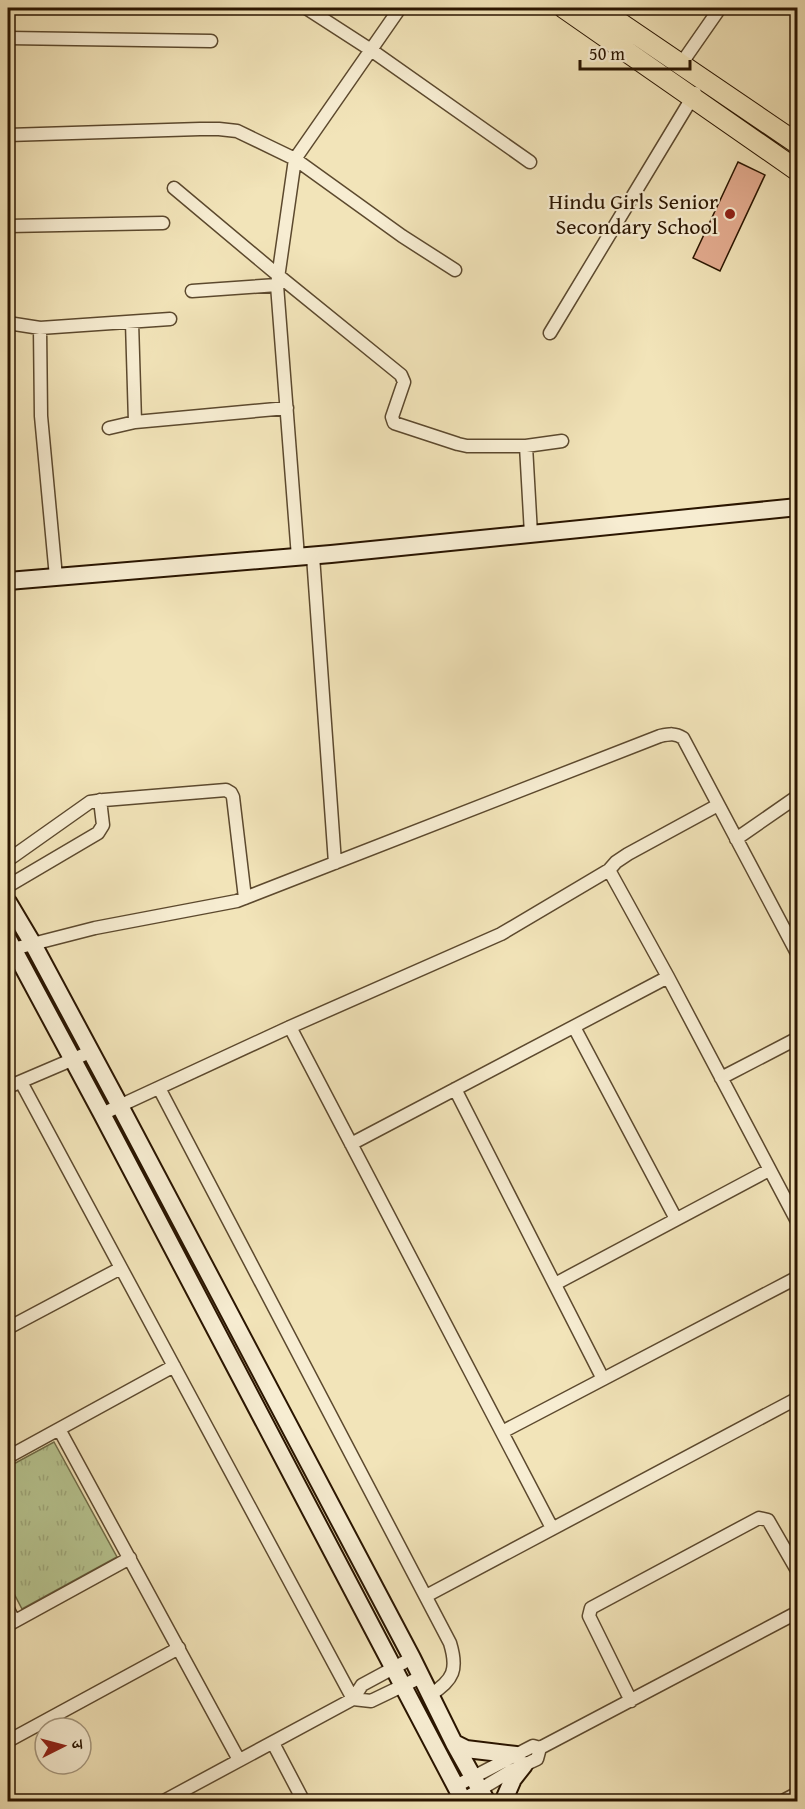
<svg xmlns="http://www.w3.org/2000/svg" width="805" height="1809" font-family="'Gentium Book Plus','Noto Serif Devanagari',serif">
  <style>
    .park { fill: url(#park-tufts); stroke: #706d48; stroke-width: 1.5 }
    .building { fill: #e4ac90; stroke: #2a1500; stroke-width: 1.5 }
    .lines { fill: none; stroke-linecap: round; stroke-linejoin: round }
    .street-casing { stroke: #5c492e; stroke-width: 15 }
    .secondary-casing { stroke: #2a1500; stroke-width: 20 }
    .primary-casing { stroke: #2a1500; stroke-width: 22 }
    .street { stroke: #f7edd2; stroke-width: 12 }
    .secondary { stroke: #f7edd2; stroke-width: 16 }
    .primary { stroke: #f2e4b9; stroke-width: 20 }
    .poi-dot { fill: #8f2418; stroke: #f7edd2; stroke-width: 2 }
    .labels { text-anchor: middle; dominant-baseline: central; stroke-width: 4.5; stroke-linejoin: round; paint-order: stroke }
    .poi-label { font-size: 22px; fill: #2a1500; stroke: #f7edd2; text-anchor: end }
  </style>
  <defs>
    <pattern id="park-tufts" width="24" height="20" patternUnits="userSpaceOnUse" patternTransform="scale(1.5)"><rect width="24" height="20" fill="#b7c591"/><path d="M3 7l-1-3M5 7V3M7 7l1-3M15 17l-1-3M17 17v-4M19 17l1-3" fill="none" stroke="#9ea87b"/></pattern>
  </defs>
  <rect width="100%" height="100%" fill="#f2e4b9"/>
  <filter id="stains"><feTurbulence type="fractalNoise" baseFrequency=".00333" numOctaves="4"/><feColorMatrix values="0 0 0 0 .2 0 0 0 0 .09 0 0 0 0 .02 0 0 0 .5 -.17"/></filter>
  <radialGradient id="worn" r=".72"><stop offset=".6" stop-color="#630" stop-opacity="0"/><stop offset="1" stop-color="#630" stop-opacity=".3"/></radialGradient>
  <!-- park -->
  <path class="park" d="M54 1442 117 1557 22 1609 8 1582V1467Z"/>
  <!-- building -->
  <path class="building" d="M738 162 765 175 720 271 693 258Z"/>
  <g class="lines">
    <!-- street casing -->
    <g class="street-casing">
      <path id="street" d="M306 8 371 50 530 162
        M8 38 211 41
        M681 64 720 8
        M8 135 200 129H219L237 131 295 159 402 236 455 270
        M174 188 279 276 401 375 404 382 392 417 394 423 458 444 467 446H526L562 441
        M8 226 163 223
        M192 291 277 285
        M132 322 135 422
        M8 323 40 328 170 319
        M40 328 41 416 56 577
        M550 333 695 93
        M109 428 135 422 287 408
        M526 446 531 534
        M313 556 335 863
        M298 557 277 285 295 159 400 8
        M736 839 798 796
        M8 860 90 802 104 800 226 790 231 793 233 797 245 898
        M609 870 668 977 798 1223
        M8 886 98 833 103 825 100 800
        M13 949 95 928 237 901 660 736C670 734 675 733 683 738L798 955
        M290 1027 552 1528
        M574 1027 676 1219
        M721 1078 798 1038
        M21 1082 353 1699
        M8 1087 90 1052
        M159 1088 450 1643C458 1669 454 1680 430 1695
        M455 1089 603 1379
        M102 1114 290 1027 501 934 609 870 616 862 628 854 718 805
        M351 1144 668 977
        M555 1284 769 1170
        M8 1328 121 1268
        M59 1429 239 1760
        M502 1432 798 1277
        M8 1457 174 1366
        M426 1596 798 1398
        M8 1609 14 1621
        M8 1625 130 1558
        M353 1699 371 1701 421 1677
        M631 1701 589 1616 591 1608 759 1518 768 1520 798 1572
        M8 1741 179 1648
        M273 1743 304 1802
        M456 1786 533 1746 540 1748 798 1612
        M162 1802 353 1699 362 1685 412 1658
        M459 1802 511 1771 537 1759 540 1748
        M781 1802 798 1793"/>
    </g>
    <!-- secondary casing -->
    <g class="secondary-casing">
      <path id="secondary" d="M8 581 331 554 798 507
        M8 902 33 944 120 1106 412 1658 454 1743 487 1802
        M8 939 102 1114 464 1802
        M454 1743 466 1749 516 1755
        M503 1802 513 1779 524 1765"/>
    </g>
    <!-- primary casing -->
    <g class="primary-casing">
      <path id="primary" d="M564 8 798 171
        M598 8 798 144"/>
    </g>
    <!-- street -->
    <use href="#street" class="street"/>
    <!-- secondary -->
    <use href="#secondary" class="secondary"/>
    <!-- primary -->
    <use href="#primary" class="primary"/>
  </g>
  <!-- markers -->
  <circle class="poi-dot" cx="730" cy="214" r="6"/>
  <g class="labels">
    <!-- poi labels -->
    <g class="poi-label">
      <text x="718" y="201">Hindu Girls Senior<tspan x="718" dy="25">Secondary School</tspan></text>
    </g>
  </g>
  <!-- margin -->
  <rect width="805" height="1809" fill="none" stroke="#f2e4b9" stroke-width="30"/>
  <rect x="9" y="9" width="787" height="1791" fill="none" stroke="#2a1500" stroke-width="3"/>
  <rect x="15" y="15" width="775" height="1779" fill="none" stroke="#2a1500" stroke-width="1.5"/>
  <!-- north arrow -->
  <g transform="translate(63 1746) rotate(84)"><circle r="28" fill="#f7edd2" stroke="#a5977e" stroke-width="1.5"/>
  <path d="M0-4.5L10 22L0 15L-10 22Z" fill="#8f2418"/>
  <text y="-9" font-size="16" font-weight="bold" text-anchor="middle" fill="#2a1500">उ</text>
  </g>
  <!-- scale -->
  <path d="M580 60v9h110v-9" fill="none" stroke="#2a1500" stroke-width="3"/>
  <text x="589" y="60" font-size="18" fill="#2a1500" stroke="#f7edd2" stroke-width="4.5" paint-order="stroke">50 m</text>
  <rect width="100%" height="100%" filter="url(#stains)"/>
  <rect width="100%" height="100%" fill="url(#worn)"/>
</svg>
